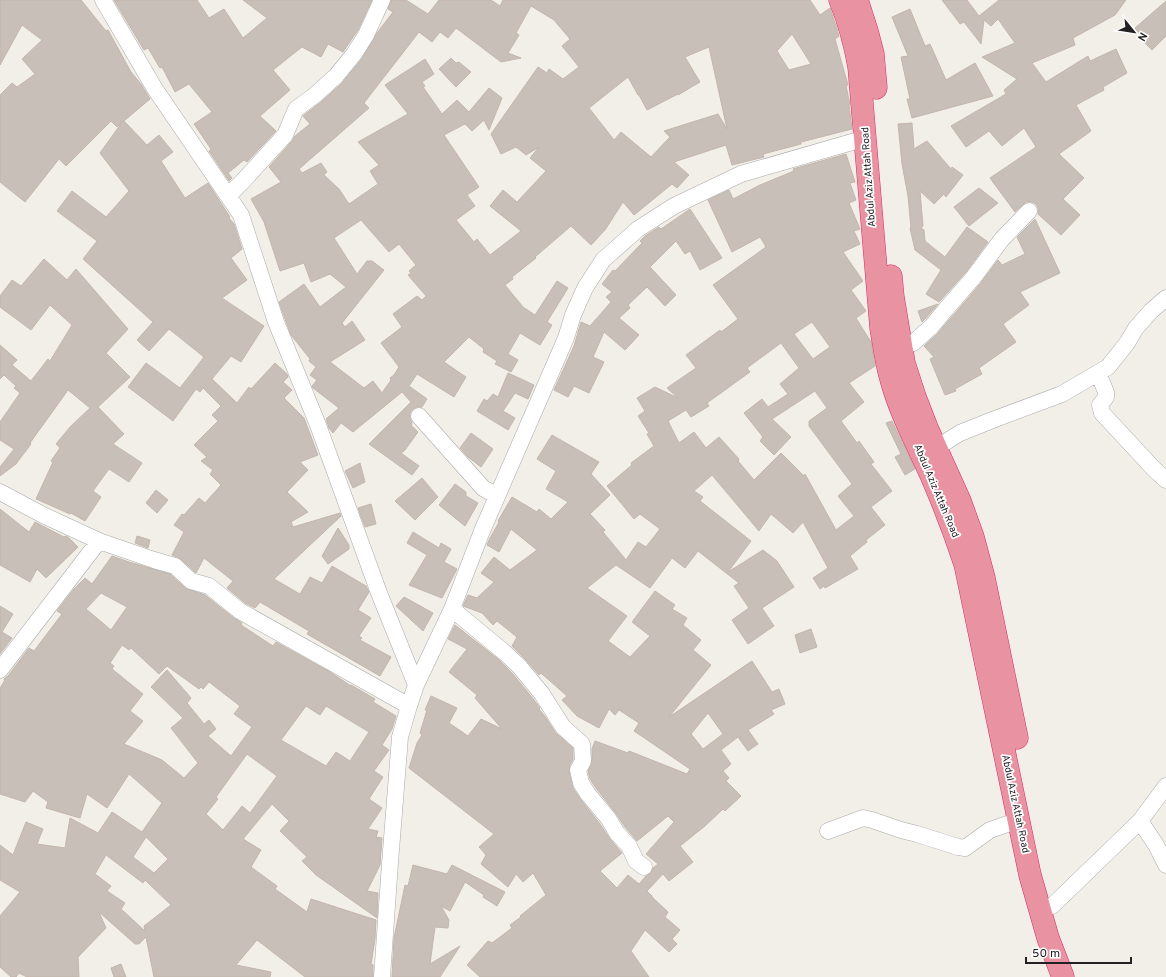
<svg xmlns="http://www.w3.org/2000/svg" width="1166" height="977" font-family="Overpass,sans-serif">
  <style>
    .building { fill: #c7bfb8; stroke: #c4b6ab; fill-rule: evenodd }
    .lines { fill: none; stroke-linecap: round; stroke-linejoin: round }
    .street-casing { stroke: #a9a9a9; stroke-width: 17 }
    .highway-casing { stroke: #dc2a67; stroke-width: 23 }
    .street { stroke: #fff; stroke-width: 16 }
    .highway { stroke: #e892a2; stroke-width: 22 }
    .labels { text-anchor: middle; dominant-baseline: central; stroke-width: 3.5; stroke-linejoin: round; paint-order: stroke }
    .street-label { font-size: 10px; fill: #222; stroke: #fff }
  </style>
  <rect width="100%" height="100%" fill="#f2efe9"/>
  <!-- building -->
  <path class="building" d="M0 0H81L106 31 108 30 131 72 141 84 150 99 124 121 147 145 159 135 173 152 161 161 185 198 208 183 230 217 229 218 234 224 242 249 231 258 247 280 222 298 264 326 241 362 231 356 212 379 237 403 249 387 251 389 275 363 287 374 288 377 283 382 292 390 284 398 304 418 318 455 300 462 308 470 287 492 308 512 291 522 293 527 340 513 341 516 274 579 300 594 310 577 322 583 332 566 366 586 369 592 358 610 371 618 359 636 362 638 360 640 391 657 380 676 307 634 309 631 260 602 255 608 245 603 227 588 233 581 204 558 196 573 181 559 172 555 184 532 174 525 182 514 184 515 199 498 205 503 221 485 210 474 213 470 201 461 207 457 194 445 218 421 212 415 221 406 203 388 200 392 196 389 173 421 128 387 146 363 180 388 204 357 169 329 149 351 137 340 153 322 83 259 97 241 57 211 72 191 106 217 129 191 100 153 123 121 117 127 111 121 66 166 59 159 25 202 0 182V95L12 83 17 87 35 74 22 59 42 40 22 25 0 65Z
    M114 0H197L209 18 224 9 243 38 267 18 243 0H372L358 30 343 52 328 44 321 57 302 47 273 70 290 90 260 116 276 131 247 162 244 160 228 173 232 178 229 181 209 151 211 149 194 124 212 112 189 84 175 92 162 67 160 68 148 48 144 50Z
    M391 0H406L428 14 439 0H491L500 6 503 0H810L820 15 830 8 837 29 839 36 835 39 848 85 846 86 849 100 850 104 849 105 852 129 801 142V144L763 154 764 157 732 165 726 145 674 162 689 175 677 188 672 184 634 215 623 202 605 230 591 245 571 226 535 257 536 258 512 277 513 279 505 285 523 307 535 315 557 281 568 288 547 322 552 325 540 345 520 333 508 354 518 360 511 372 495 364 497 361 483 352 484 349 469 337 444 362 466 377 454 397 417 374 409 386 427 399 422 407H417L413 409 410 413V418L412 423 411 425 418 432 405 450 401 453 419 466 412 475 369 444 411 402 402 392 353 432 341 423 333 433 329 428 326 419 339 408 313 388 312 386 317 380 310 375 316 367 309 361 310 359 291 335 279 302 304 284 320 307 346 287 330 274 311 282 304 263 280 271 264 222 251 199 281 182 269 167 292 141 295 136 310 124 303 116 304 115 321 102 342 83 361 60 377 33 393 12 388 9ZM531 6 554 20 570 39 562 46 579 67 563 79 549 69 547 73 538 67 491 134 501 154 516 147 526 155 539 147 530 158 546 171 517 202 503 190 490 206 521 231 490 255 477 239 474 242 456 220 475 206 467 195 479 187 444 135 465 124 472 131 484 120 489 130 502 98 489 88 469 112 457 100 442 114 423 87 425 86 422 82 434 74 425 59 385 85 408 114 358 142 379 165 370 171 378 184 349 204 339 189 324 175 327 172 321 163 302 173 299 169 369 108 364 103 419 32 432 42 440 32 448 38 456 28 501 62 521 58 508 53 519 35 516 33ZM792 34 811 64 789 70 777 51ZM709 47 727 129 718 114 664 131 670 137 651 157 621 132 614 140 589 108 628 77 638 95H639L647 110 678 94V95L700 82 685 57ZM361 220 389 252 399 244 416 265 409 271 411 273 408 275 426 296 422 300 417 296 393 314 402 327 381 343 399 367 394 375 390 378 391 380 382 393 373 381 364 388 330 362 365 340 352 321 345 327 342 323 384 270 372 261H367L357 274 334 238Z
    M942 0H967L979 16 999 0H1126L1115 15 1073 38 1075 45 1032 63 1046 82 1088 56 1090 61 1116 49 1127 73 1103 87 1104 90 1076 105 1091 131 1059 154 1084 178 1063 199 1080 215 1061 235 1038 214V208L1036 204 1032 202H1026L1015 212 990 178 1036 147 1024 128 1002 146 989 131 966 147 951 126 1006 94 1004 90 1017 79 982 57 1015 43 998 19 991 26 984 20 981 44 964 22 960 24Z
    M1166 1V36L1152 50 1143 41 1135 28Z
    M910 9 925 46 930 44 946 80 975 63 993 96 912 118 907 99H910L901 57 908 56 892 17Z
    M451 58 456 63 459 62 471 72 456 87 439 69Z
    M912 123 914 149 927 141 951 169 952 167 963 175 946 197 944 194 934 204 920 191 923 226 921 228 924 230 925 241 945 257 967 227 988 242 966 272 939 302 926 294 941 270 915 250 910 228H911L908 196 902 164 898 124Z
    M846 154 855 182 850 183 856 200 849 203 860 229 854 231 860 244 843 252 863 281 851 290 866 311 856 318 871 342 875 366 849 383 864 402 841 421 857 443 859 441 874 462 871 464 892 491 871 507 885 525 866 540 867 542 850 556 858 569 825 588 824 586 820 589 813 578 828 568 803 522 793 533 771 514 759 531 712 475 694 491 703 497 700 501 751 541 728 572 763 550 777 561 794 587 762 608 774 626 748 644 732 620 749 608 734 586 739 583 698 551 685 568 672 558 650 588 616 565 587 588 627 616 608 641 630 657 650 636 632 622 655 591 675 605 672 609 687 618 683 625 701 640 693 650 711 665 669 717 752 661 772 692 779 689 785 704 771 710 774 714 748 730 758 744 748 751 738 737 721 750 731 764 723 771 729 778 726 781 741 796 725 811 723 809 705 826 680 846 693 862 669 881 663 874 647 891 652 896V897L668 912 665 917 680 930 672 939 677 944 669 952 645 930 631 951 649 977H480L467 965 488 941 492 943 512 928 510 925 521 917 520 916 546 895 533 873 523 882 516 874 508 887 481 864 486 855 479 847 494 834 409 768 417 743 422 735 420 733 427 710H425L431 696 457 708 449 723 468 736 481 719 502 729 475 698 477 695 449 672 467 649 448 639 455 625 498 659 512 673 534 700 540 708 539 709 546 718 555 732 573 748V759L570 765 569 772 573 788 581 800 600 824 610 839 622 853 600 871 617 888 628 875 639 884 646 876 651 873 653 868 658 864 646 854 674 822 668 816 637 841 625 827 615 812 596 788 590 779 588 771 591 765 592 760V749L595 741 628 753 629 751 687 774 690 769 634 731 639 723 619 710 615 715 609 709 599 728 577 716 562 700 567 696 541 673 539 675 526 660 512 646 517 637 497 621 493 625 482 613 463 606 468 595 477 598 494 582 481 573 494 557 510 570 537 550 511 529 499 552 487 545 489 540 499 522 498 521 512 497 537 512 539 509 551 519 568 502 546 489 556 471 537 459 552 435 599 462 591 474 610 495 590 514 605 530 603 532 626 560 638 542 646 547 660 529 640 514 634 519 607 486 632 465 631 463 654 446 647 434 649 433 638 416 645 411 637 398 655 387 678 398 667 388 696 368 686 355 720 330 721 332 738 319 713 285 766 247 760 237 732 252 708 200 729 190 733 199 760 185 794 171 793 169ZM812 322 830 347 813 359 794 334ZM781 343 799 368 780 384 788 394 768 407 762 399 744 413 763 437 760 441 774 455 791 437 772 419 815 391 827 408 809 421V426L852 484 838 496 854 516 836 530 805 474 804 476 781 453 754 480 738 461 739 459 719 437 706 448 694 432 679 443 668 421 686 410 691 417 709 406 707 403 750 372 747 368ZM708 713 723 734 703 749 691 734Z
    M979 188 998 203 969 226 954 207Z
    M690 209 722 258 700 270 690 251 685 254 676 241 650 267 676 295 665 306 647 287 628 305 630 308 619 318 639 335 625 350 604 332 593 357 604 362 589 393 574 386 568 397 554 390 574 346 581 322 590 326 611 302 606 297 612 292 602 284 613 270 615 271 642 243 640 241 645 236 659 227 661 229Z
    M1035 219 1060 273 1020 292 1029 305 1003 324 1016 342 979 368 982 374 955 389 956 391 945 395 930 359 934 357 924 346 939 332 980 284 998 260 1002 265 1025 254 1017 237Z
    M44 259 67 280 76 269 128 329 106 353 130 377 98 407 124 434 113 444 142 463 129 482 109 469 93 491 101 497 85 521 71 513 70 514 36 499 53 462 51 461 60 448 56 444 70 427 90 408 68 390 30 443 31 444 16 464 0 476V467L14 449 0 440V422L20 393 14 388 16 386 4 375 0 379V345L17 360 12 365 31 381 48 359 50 361 72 325 50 305 31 330 0 307V296L12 280 21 286Z
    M938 304 925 319 922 322 918 311Z
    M508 373 534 385 528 399 515 393 503 411 515 418 508 430 477 411 484 399 487 401 493 394 498 397Z
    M892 421 915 469 905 475 895 457 901 454 886 423Z
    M471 433 493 449 481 467 468 457 460 448Z
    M360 463 365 482 353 488 345 471Z
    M422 478 438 497 415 520 395 501Z
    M455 484 466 492V496L478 503 465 526 439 505Z
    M156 490 168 500 157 513 146 503Z
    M371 504 376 524 365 527 358 508Z
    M0 509 29 532 35 522 64 537 66 536 68 537 78 547 46 578 37 569 30 582 0 565Z
    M338 528 349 545V549L328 564 322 556Z
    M413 532 439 548 441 543 451 549 444 562 457 569 442 598 409 585 427 555 407 543Z
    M137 536 150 540 148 548 135 543Z
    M112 556 129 562 170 574 185 588 205 595 234 618 242 623 241 625 273 646 276 642 330 672 351 686V685L375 699 373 702 396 716 392 729 382 745 389 750 374 771 383 777 369 799 382 808 368 829 378 831 376 837 382 838 380 865 367 891 378 893 377 918 316 875 302 861 307 857 280 831 289 821 272 804 243 839 261 850 251 867 277 886 275 889 307 912 311 899 376 920 375 939 371 964 373 965V977H305L257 940 236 965 271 972 270 977H154L146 937 139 944H135L99 912 106 928 78 957 79 977H27L19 973 16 977H11L0 967V916L20 892 0 880V845L13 855 26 822 43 829 37 844 65 848 70 818 98 833 112 812 142 832 162 803 129 774 107 808 87 794 80 818 46 808 48 802 33 791 25 802 0 794V688L5 680 4 679 8 676 29 648 34 651 62 614 57 611 74 589 85 578 92 584ZM101 593 127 607 111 630 86 609ZM122 645 129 650 131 648 159 674 167 666 199 689 201 687 203 689 209 682 240 706 234 714 252 727 231 756 208 736 216 729 209 720 204 724 187 703 191 698 167 670 151 687 183 718 171 728 198 763 184 778 162 760 124 744 143 721 130 711 143 694 112 669 114 666 110 663ZM306 706 320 715 326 706 369 732 350 761 336 752 326 766 281 740ZM247 754 277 776 250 813 242 806 223 830 206 814 218 799 216 797ZM146 837 168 859 154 873 133 857ZM106 855 143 883 145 880 171 905 144 926 145 931 121 909 125 903 107 891 111 886 95 874Z
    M404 597 433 613 423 631 396 606Z
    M0 606 13 614 2 632 12 638 0 654Z
    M811 629 817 647 800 653 795 635Z
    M413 865 447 874 452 865 505 892 497 906 483 897 484 895 465 882 450 911 441 906 449 920 448 928 435 927 430 964 460 946 440 977H392L394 938 405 885 408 886Z
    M121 964 126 977H114L111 968Z"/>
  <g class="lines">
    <!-- street casing -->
    <g class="street-casing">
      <path id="street" d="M103 0 155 89 241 215 276 322 318 425 379 593 416 685
        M228 196 243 181 285 135 296 109 315 95 336 76 354 54 366 35 382 0
        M902 346 913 343 932 326 946 309 973 278 1002 239 1029 211
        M1098 373 1106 392V397L1100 405 1102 413 1153 468 1166 480
        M419 416 483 488 497 496
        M936 448 960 433 995 419 1062 394 1108 367 1127 343 1136 328 1151 311 1166 298
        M0 492 43 515 99 541 154 560 175 566 191 581 209 586 240 611 409 706
        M452 609 504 652 519 666 542 694 563 727 582 744 583 761 578 770 581 783 588 794 608 818 617 833 629 846 636 861 644 867
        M0 670 99 541
        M1140 821 1156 845 1166 865
        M828 831 863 818 872 820 901 830 917 834 958 847 965 848 990 830 1019 820
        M1052 906 1140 821 1166 786
        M382 977 390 863 400 737 409 706 416 685 452 609 482 531 566 338 573 315 585 288 603 260 638 229 674 206 741 174 866 138"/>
    </g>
    <!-- highway casing -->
    <g class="highway-casing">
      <path id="highway" d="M840 0C849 22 855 44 859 67L881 328C884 346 886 363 891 379 900 413 917 444 931 475 944 505 955 534 965 564L1030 875 1048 938 1063 977
        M857 0 867 31 873 54 876 88
        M891 276 893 297 904 363 915 397 927 428 960 501 973 537 984 578 1017 738"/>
    </g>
    <!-- street -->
    <use href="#street" class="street"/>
    <!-- highway -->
    <use href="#highway" class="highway"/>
  </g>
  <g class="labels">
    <!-- street labels -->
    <g class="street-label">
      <text transform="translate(869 177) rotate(-94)">Abdul Aziz Attah Road</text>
      <text transform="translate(936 491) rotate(67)">Abdul Aziz Attah Road</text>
      <text transform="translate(1015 804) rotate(78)">Abdul Aziz Attah Road</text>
    </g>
  </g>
  <!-- north arrow -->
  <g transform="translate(1134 32) rotate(120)" stroke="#ffffff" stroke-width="3" paint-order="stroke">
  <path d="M0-3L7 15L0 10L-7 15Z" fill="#222222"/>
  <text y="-6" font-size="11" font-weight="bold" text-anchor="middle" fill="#222222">N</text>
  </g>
  <!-- scale -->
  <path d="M1026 957v6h105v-6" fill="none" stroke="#222222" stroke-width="2"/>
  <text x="1032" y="957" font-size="12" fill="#222222" stroke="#ffffff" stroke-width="3" paint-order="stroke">50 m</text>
</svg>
